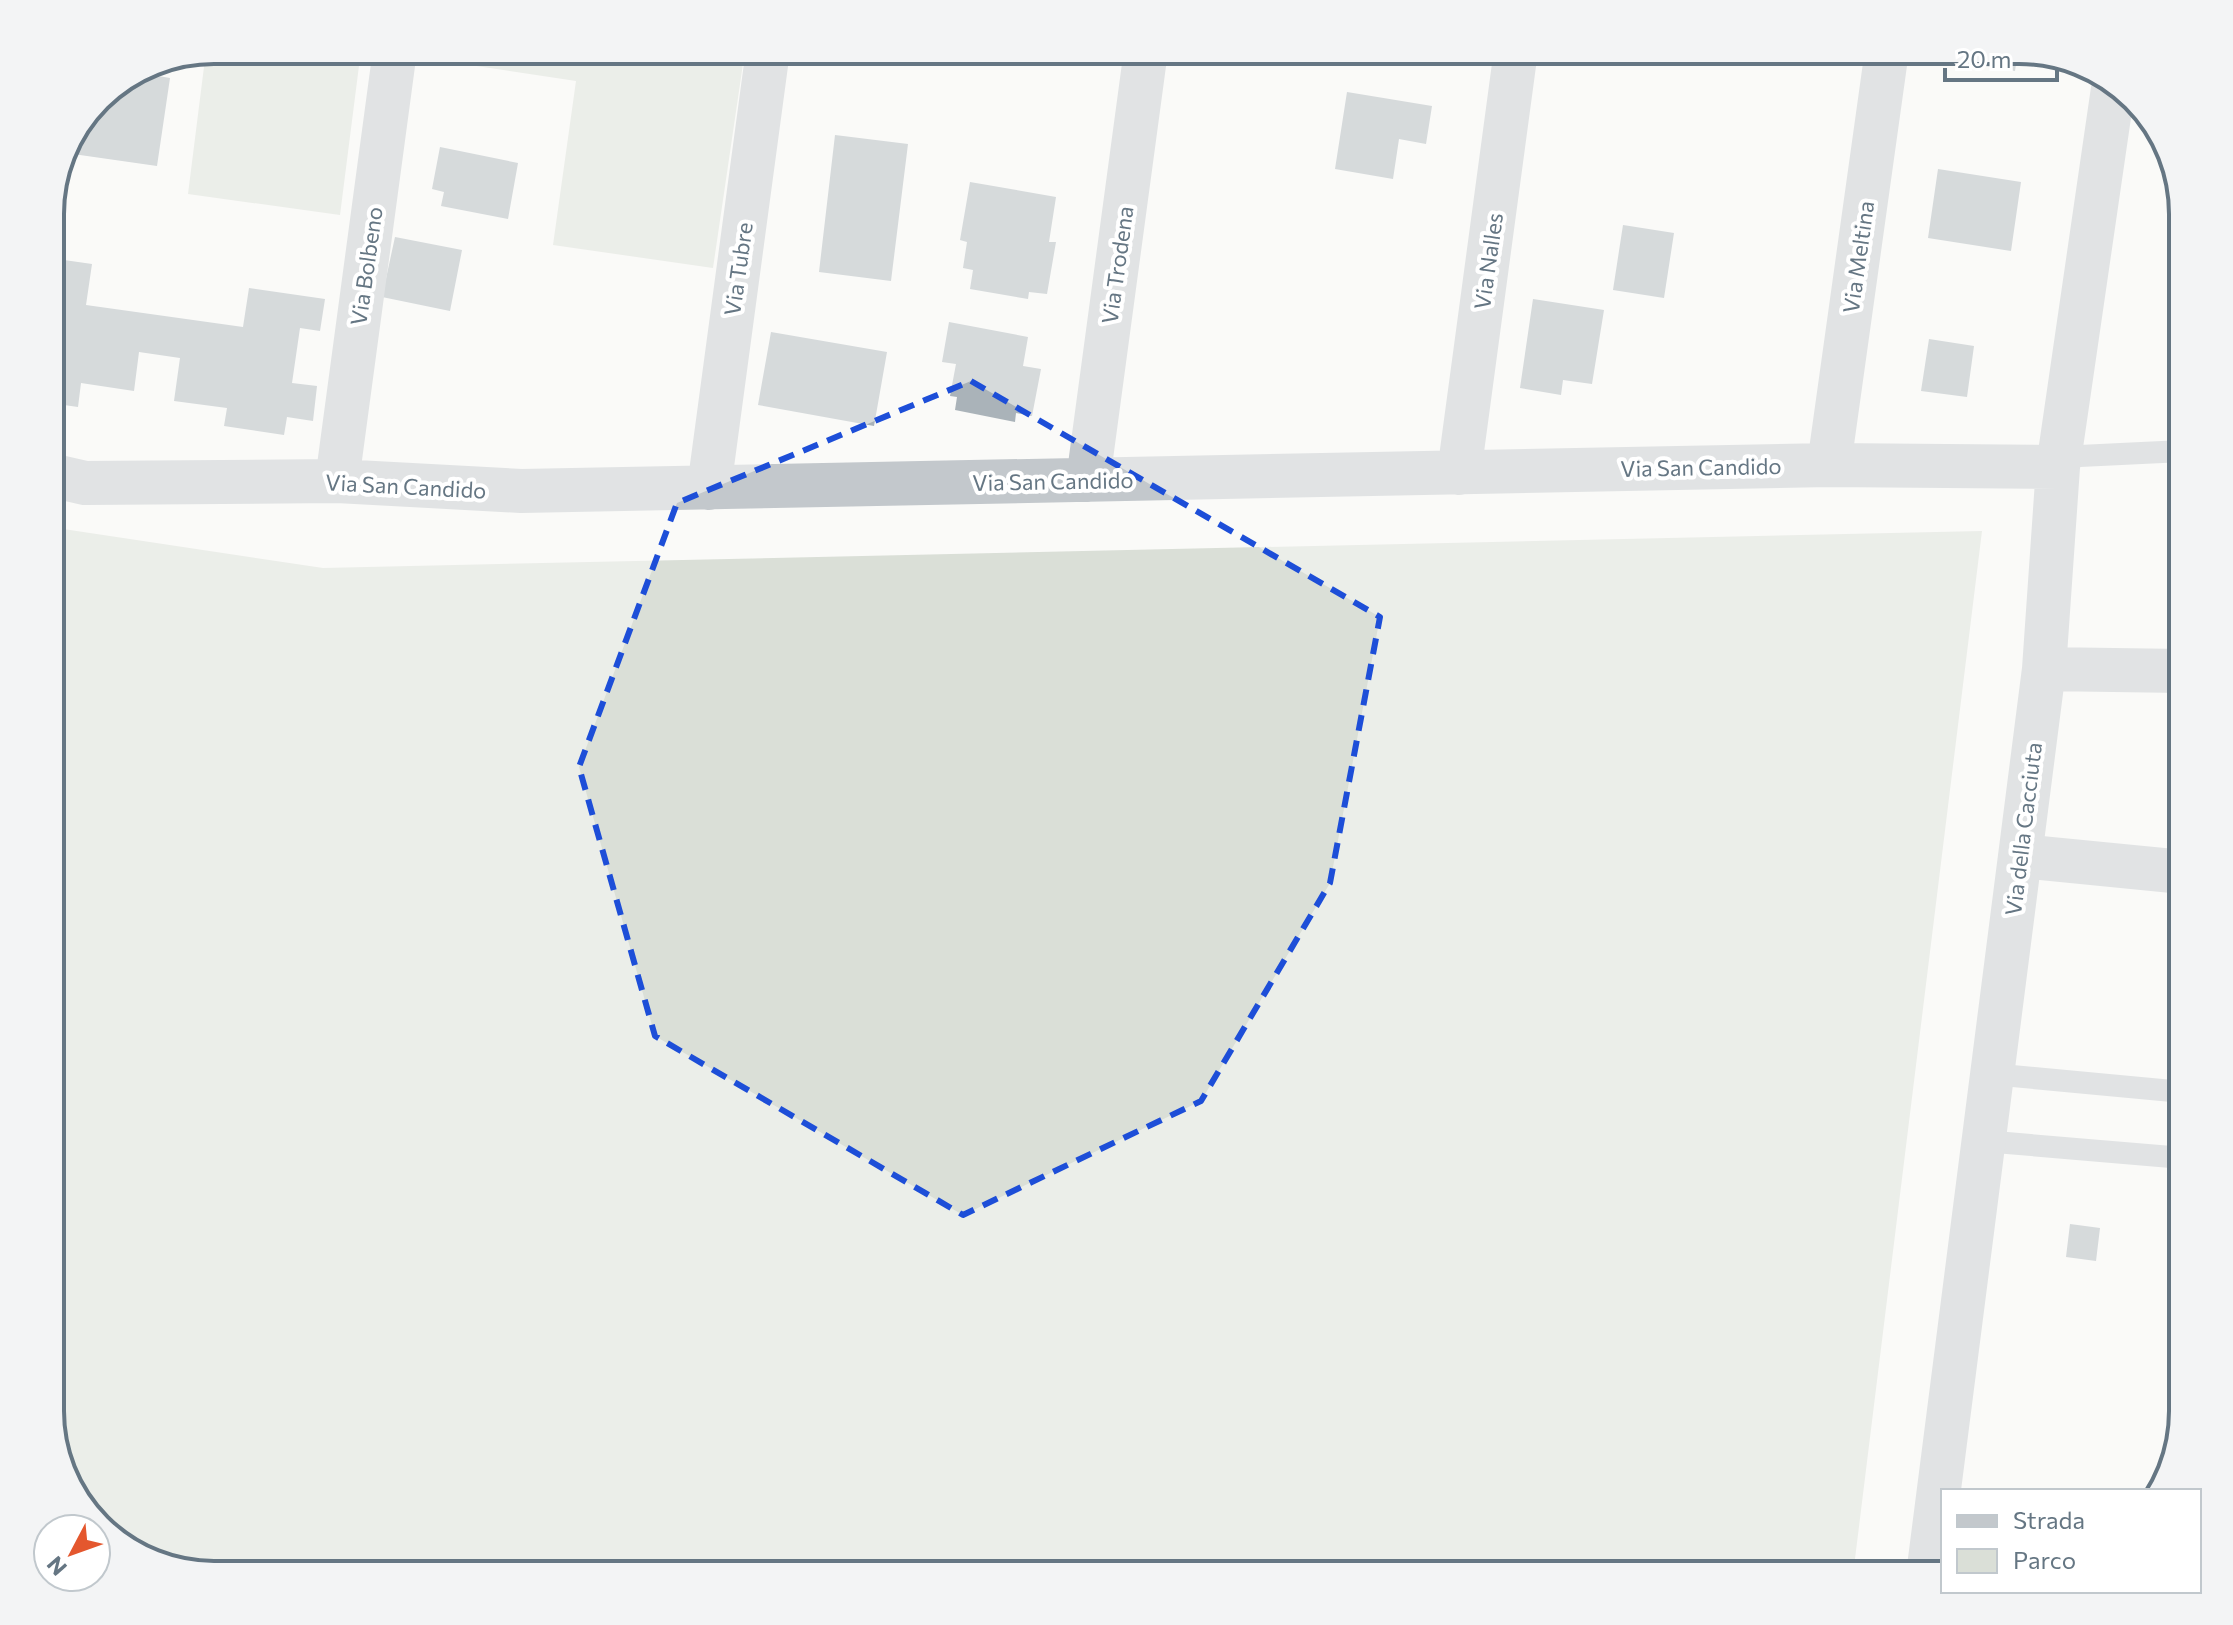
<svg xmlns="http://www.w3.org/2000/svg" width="2233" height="1625" font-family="Commissioner,sans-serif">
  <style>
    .green { fill: #dadfd7 }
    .building { fill: #aab3b9 }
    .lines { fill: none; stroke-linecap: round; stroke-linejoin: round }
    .lane { stroke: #c3c8cc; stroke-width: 22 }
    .street { stroke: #c3c8cc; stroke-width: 44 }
    .marked { fill: none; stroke: #1d4ed8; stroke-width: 6; stroke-dasharray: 16 10; stroke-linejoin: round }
    .labels { text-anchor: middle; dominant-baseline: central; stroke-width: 8; stroke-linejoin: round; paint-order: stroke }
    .street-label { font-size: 22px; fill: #657683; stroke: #fff }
    .rim { fill: none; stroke: #657683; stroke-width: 4 }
  </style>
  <rect width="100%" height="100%" fill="#fafaf8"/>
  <!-- green -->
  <path class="green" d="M214 50H361L340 215 188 194 206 51Z
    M418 50H745L713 268 553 245 576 81 417 57Z
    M50 527 323 568 1982 531 1853 1575H213L114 1541 67 1484 50 1422Z"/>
  <!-- building -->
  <path class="building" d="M1949 50H2018L2015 71 1948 60Z
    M135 72 170 78 157 166 73 154 77 128 105 91Z
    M1347 92 1432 106 1426 144 1399 139 1393 179 1335 169Z
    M835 135 908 144 891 281 819 272Z
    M440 147 518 163 508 219 441 206 444 192 432 189Z
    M1938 169 2021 182 2011 251 1928 238Z
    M970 182 1056 197 1049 242H1056L1047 294 1029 292 1028 299 970 289 973 270 963 268 967 242 960 240Z
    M1623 225 1674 233 1664 298 1613 290Z
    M395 237 462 250 450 311 382 297Z
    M50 258 92 264 86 305 243 327 249 288 325 299 320 331 300 328 292 383 317 386 313 421 287 417 284 435 224 426 227 408 174 401 180 358 139 352 134 391 81 383 78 407 50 403Z
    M1533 299 1604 310 1592 384 1563 380 1561 395 1520 388Z
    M949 322 1028 337 1023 366 1041 369 1032 416 1016 413 1015 422 955 410 957 397 950 396 956 364 942 362Z
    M771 332 887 352 874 426 758 405Z
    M1929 339 1974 346 1967 397 1921 391Z
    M2070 1224 2100 1228 2096 1261 2066 1257Z"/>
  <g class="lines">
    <!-- lane -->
    <path class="lane" d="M2059 457 2183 451
      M1991 1074 2183 1092
      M1983 1141 2183 1158"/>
    <!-- street -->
    <path class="street" d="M1829 465 1887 50
      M1459 473 1516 50
      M50 475 85 483 337 481 521 491 1829 465 2058 467
      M1088 480 1146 50
      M337 481 395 50
      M709 488 768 50
      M2044 669 2183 671
      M2020 856 2183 872
      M1928 1575 2044 669 2058 467 2114 82"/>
  </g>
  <!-- marked area -->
  <path d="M0 0H2233V1625H0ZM971 381 1380 617 1330 883 1201 1101 963 1215 655 1036 579 767 677 503Z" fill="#fafaf8" fill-opacity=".55" fill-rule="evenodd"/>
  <path class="marked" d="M971 381 1380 617 1330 883 1201 1101 963 1215 655 1036 579 767 677 503Z"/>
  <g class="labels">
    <!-- street labels -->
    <g class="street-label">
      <text transform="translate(1858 257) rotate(-82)">Via Meltina</text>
      <text transform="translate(1488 261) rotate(-82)">Via Nalles</text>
      <text transform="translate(1117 265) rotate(-82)">Via Trodena</text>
      <text transform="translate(366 266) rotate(-82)">Via Bolbeno</text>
      <text transform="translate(738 269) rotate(-82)">Via Tubre</text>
      <text transform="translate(1701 467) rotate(-1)">Via San Candido</text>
      <text transform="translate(1053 481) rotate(-1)">Via San Candido</text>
      <text transform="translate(406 486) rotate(3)">Via San Candido</text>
      <text transform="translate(2023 829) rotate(-83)">Via della Cacciuta</text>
    </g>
  </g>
  <!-- crop -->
  <path d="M0 0H2233V1625H0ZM214 64H2019A150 150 0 0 1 2169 214V1411A150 150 0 0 1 2019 1561H214A150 150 0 0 1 64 1411V214A150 150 0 0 1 214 64Z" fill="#f3f4f5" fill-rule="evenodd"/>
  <path class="rim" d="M214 64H2019A150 150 0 0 1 2169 214V1411A150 150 0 0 1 2019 1561H214A150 150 0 0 1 64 1411V214A150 150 0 0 1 214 64Z"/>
  <!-- legend -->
  <rect x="1941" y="1489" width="260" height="104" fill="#ffffff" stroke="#c1c8cd" stroke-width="2"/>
  <rect x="1957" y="1515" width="40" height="12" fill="#c3c8cc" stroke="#c1c8cd" stroke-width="2"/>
  <text x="2013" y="1529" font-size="24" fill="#657683">Strada</text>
  <rect x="1957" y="1549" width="40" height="24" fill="#dadfd7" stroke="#c1c8cd" stroke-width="2"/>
  <text x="2013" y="1569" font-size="24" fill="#657683">Parco</text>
  <!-- north arrow -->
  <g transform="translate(72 1553) rotate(229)"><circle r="38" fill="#ffffff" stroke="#c1c8cd" stroke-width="2"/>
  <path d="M0-6L14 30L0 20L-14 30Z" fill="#e4572e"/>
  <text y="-12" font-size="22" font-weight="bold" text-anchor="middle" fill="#657683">N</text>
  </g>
  <!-- scale -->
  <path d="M1945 68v12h112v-12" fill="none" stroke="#657683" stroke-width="4"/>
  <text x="1957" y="68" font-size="24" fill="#657683" stroke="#ffffff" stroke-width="6" paint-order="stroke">20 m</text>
</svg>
